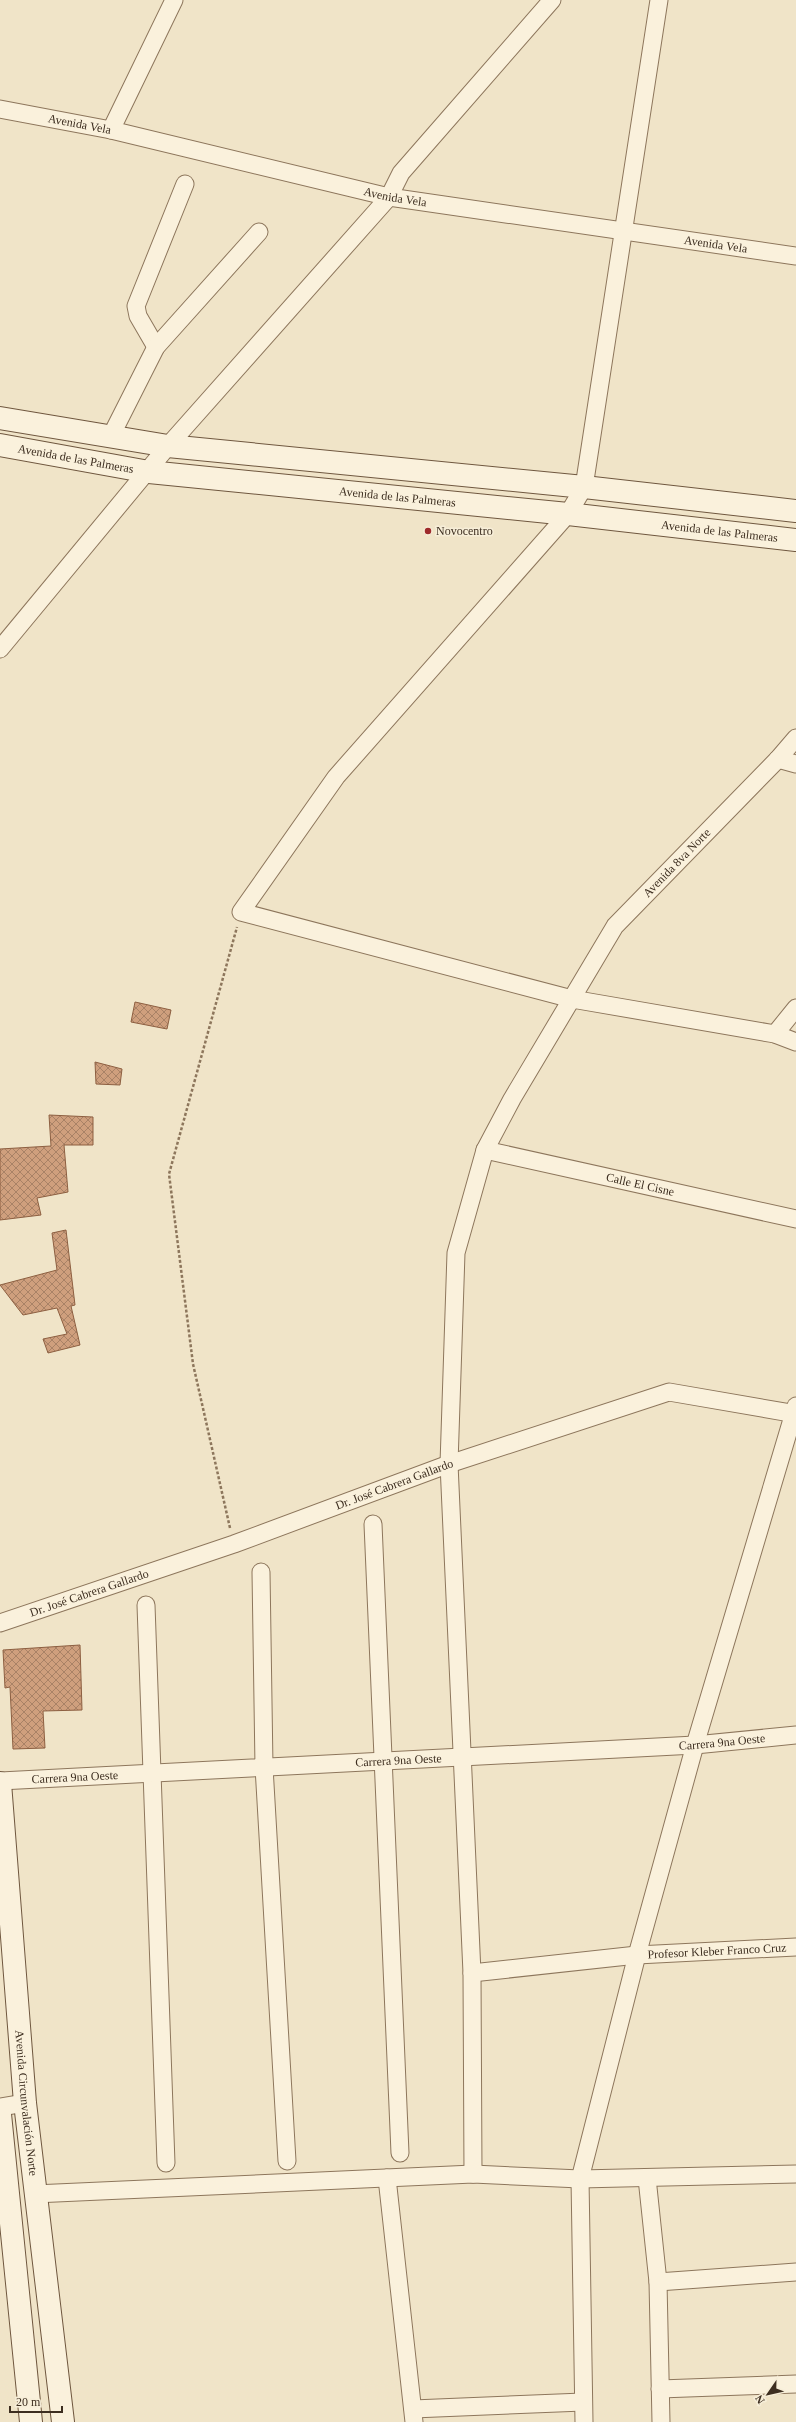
<svg xmlns="http://www.w3.org/2000/svg" width="796" height="2422" font-family="Georgia,serif">
  <style>
    .building { fill: url(#building-cross-hatch); stroke: #8d5f41 }
    .lines { fill: none; stroke-linecap: round; stroke-linejoin: round }
    .street-casing { stroke: #8d765c; stroke-width: 19 }
    .secondary-casing { stroke: #6f573f; stroke-width: 24 }
    .path { stroke: #8d765c; stroke-width: 2.5; stroke-dasharray: 3 2; stroke-linecap: butt }
    .street { stroke: #faf1dc; stroke-width: 17 }
    .secondary { stroke: #faf1dc; stroke-width: 22 }
    .poi-dot { fill: #9e2a2b; stroke: #f7eed8; stroke-width: 1.5 }
    .labels { text-anchor: middle; dominant-baseline: central; stroke-width: 3; stroke-linejoin: round; paint-order: stroke }
    .street-label { font-size: 12px; fill: #3d2e20; stroke: #f7eed8 }
    .poi-label { font-size: 12px; fill: #3d2e20; stroke: #f7eed8; text-anchor: start }
  </style>
  <defs>
    <pattern id="building-cross-hatch" width="8" height="8" patternUnits="userSpaceOnUse"><rect width="8" height="8" fill="#cf9f7d"/><path d="M0 0l8 8M0 8l8-8" fill="none" stroke="#a98266"/></pattern>
  </defs>
  <rect width="100%" height="100%" fill="#f0e4c8"/>
  <!-- building -->
  <path class="building" d="M135 1002 171 1010 167 1029 131 1022Z
    M95 1062 122 1069 120 1085 96 1084Z
    M49 1115 93 1117V1145H64L68 1192 37 1198 41 1215 0 1220V1149L51 1146Z
    M66 1230 75 1305 71 1306 80 1345 48 1353 43 1339 67 1334 57 1308 23 1315 0 1285 57 1270 52 1233Z
    M80 1645 82 1710 43 1711 45 1748 13 1749 10 1687 5 1688 3 1650Z"/>
  <g class="lines">
    <!-- street casing -->
    <g class="street-casing">
      <g id="street">
        <path d="M659 0 584 487 568 514 336 777 241 912 572 999 775 1034 796 1042"/>
        <path id="s1" d="M0 109 111 130 389 197 796 256"/>
        <path d="M111 130 174 0"/>
        <path d="M156 347 138 316 136 306 185 184"/>
        <path d="M111 436 156 347 259 232"/>
        <path d="M0 649 168 446 389 197 401 173 552 0"/>
        <path d="M778 759 796 764"/>
        <path d="M775 1034 796 1008"/>
        <path id="s2" d="M485 1150 796 1219"/>
        <path d="M373 1524 400 2153"/>
        <path d="M261 1572 264 1767 287 2161"/>
        <path d="M146 1605 166 2163"/>
        <path id="s3" d="M0 1623 234 1544 449 1464 669 1392 796 1414"/>
        <path id="s4" d="M0 1781 695 1745 796 1735"/>
        <path id="s5" d="M472 1973 637 1955 796 1947"/>
        <path d="M0 2107 25 2103"/>
        <path id="s6" d="M473 2174 472 1973 449 1464 456 1253 485 1150 512 1099 615 926 778 759 796 738"/>
        <path d="M387 2178 414 2422"/>
        <path d="M647 2178 658 2282 661 2422"/>
        <path d="M34 2194 473 2174 580 2179 796 2174"/>
        <path d="M658 2282 796 2272"/>
        <path d="M660 2389 796 2384"/>
        <path d="M413 2409 583 2402"/>
        <path d="M584 2422 580 2179 637 1955 695 1745 796 1406"/>
      </g>
    </g>
    <!-- secondary casing -->
    <g class="secondary-casing">
      <g id="secondary">
        <path d="M0 418 168 446 584 487 796 511"/>
        <path id="s7" d="M0 445 149 472 568 514 796 540"/>
        <path id="s8" d="M0 1783 25 2103 63 2422"/>
        <path d="M0 2114 31 2422"/>
      </g>
    </g>
    <!-- path -->
    <path class="path" d="M230 1528 193 1364 169 1174 237 927"/>
    <!-- street -->
    <use href="#street" class="street"/>
    <!-- secondary -->
    <use href="#secondary" class="secondary"/>
  </g>
  <!-- markers -->
  <circle class="poi-dot" cx="428" cy="531" r="4"/>
  <g class="labels">
    <!-- street labels -->
    <g class="street-label">
      <text stroke="none"><textPath href="#s1" startOffset="81">Avenida Vela</textPath></text>
      <text stroke="none"><textPath href="#s1" startOffset="405">Avenida Vela</textPath></text>
      <text stroke="none"><textPath href="#s1" startOffset="729">Avenida Vela</textPath></text>
      <text stroke="none"><textPath href="#s7" startOffset="77">Avenida de las Palmeras</textPath></text>
      <text stroke="none"><textPath href="#s7" startOffset="401">Avenida de las Palmeras</textPath></text>
      <text stroke="none"><textPath href="#s7" startOffset="725">Avenida de las Palmeras</textPath></text>
      <text stroke="none"><textPath href="#s6" startOffset="1376">Avenida 8va Norte</textPath></text>
      <text stroke="none"><textPath href="#s2" startOffset="159">Calle El Cisne</textPath></text>
      <text stroke="none"><textPath href="#s3" startOffset="418">Dr. José Cabrera Gallardo</textPath></text>
      <text stroke="none"><textPath href="#s3" startOffset="94">Dr. José Cabrera Gallardo</textPath></text>
      <text stroke="none"><textPath href="#s4" startOffset="723">Carrera 9na Oeste</textPath></text>
      <text stroke="none"><textPath href="#s4" startOffset="399">Carrera 9na Oeste</textPath></text>
      <text stroke="none"><textPath href="#s4" startOffset="75">Carrera 9na Oeste</textPath></text>
      <text stroke="none"><textPath href="#s5" startOffset="246">Profesor Kleber Franco Cruz</textPath></text>
      <text stroke="none"><textPath href="#s8" startOffset="321">Avenida Circunvalación Norte</textPath></text>
    </g>
    <!-- poi labels -->
    <g class="poi-label">
      <text x="436" y="531">Novocentro</text>
    </g>
  </g>
  <!-- north arrow -->
  <g transform="translate(768 2394) rotate(236)" stroke="#f7eed8" stroke-width="3" paint-order="stroke">
  <path d="M0-3L7 15L0 10L-7 15Z" fill="#3d2e20"/>
  <text y="-6" font-size="11" font-weight="bold" text-anchor="middle" fill="#3d2e20">N</text>
  </g>
  <!-- scale -->
  <path d="M10 2406v6h52v-6" fill="none" stroke="#3d2e20" stroke-width="2"/>
  <text x="16" y="2406" font-size="12" fill="#3d2e20" stroke="#f7eed8" stroke-width="3" paint-order="stroke">20 m</text>
</svg>
